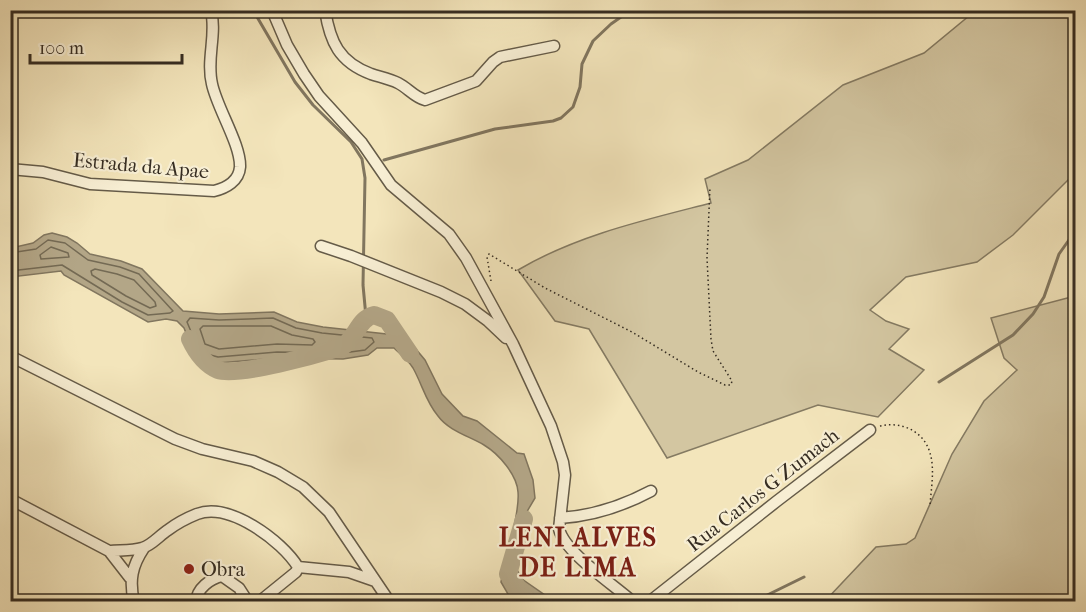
<svg xmlns="http://www.w3.org/2000/svg" width="1086" height="612" font-family="'IM FELL French Canon',serif">
  <style>
    .green { fill: #d3c6a1; stroke: #847a62; stroke-width: 1.5 }
    .water { fill: #b3a687; stroke: #81765f; stroke-width: 1.5 }
    .lines { fill: none; stroke-linecap: round; stroke-linejoin: round }
    .shore { stroke: #746a54; stroke-width: 1.5 }
    .stream { stroke: #81765f; stroke-width: 3 }
    .river { stroke: #b3a687; stroke-width: 18 }
    .minor-casing { stroke: #655b48; stroke-width: 13 }
    .path { stroke: #362d22; stroke-width: 1.5; stroke-dasharray: 1.5 3; stroke-linecap: butt }
    .minor { stroke: #f7eed3; stroke-width: 10 }
    .poi-dot { fill: #8f2418; stroke: #f7eed3; stroke-width: 2 }
    .labels { text-anchor: middle; dominant-baseline: central; stroke-width: 4.5; stroke-linejoin: round; paint-order: stroke }
    .street-label { font-size: 20px; fill: #362d22; stroke: #f7eed3 }
    .poi-label { font-size: 20px; fill: #362d22; stroke: #f7eed3; text-anchor: start }
    .district-label { font-size: 26px; font-weight: bold; letter-spacing: 1.5px; fill: #7a1f14; stroke: #f7eed3 }
  </style>
  <rect width="100%" height="100%" fill="#f3e5bb"/>
  <filter id="stains"><feTurbulence type="fractalNoise" baseFrequency=".00333" numOctaves="4"/><feColorMatrix values="0 0 0 0 .2 0 0 0 0 .09 0 0 0 0 .02 0 0 0 .5 -.17"/></filter>
  <radialGradient id="worn" r=".72"><stop offset=".6" stop-color="#630" stop-opacity="0"/><stop offset="1" stop-color="#630" stop-opacity=".3"/></radialGradient>
  <!-- green -->
  <path class="green" d="M975 11H1075V173L1013 235 977 262 906 277 870 310 886 321 909 329 889 349 924 370 878 417 818 405 667 458 589 329 555 321 518 270C577 235 645 220 711 203L705 179 748 160 843 85 924 53Z
    M1075 296 1074 601H825L876 547 906 544 915 538 952 454 984 401 1017 370 1004 358 991 318Z"/>
  <!-- water -->
  <path class="water" d="M52 233 67 237 77 243 90 254 121 261 142 269 183 311 219 314 274 312 297 322 323 327 405 336 425 360 442 394 463 416 477 421 517 453 524 454 533 480 535 498 525 515V532L515 545 513 554 515 566 522 579 552 600 548 602 512 601 501 582C505 559 520 513 518 492 517 475 499 454 484 445 469 436 449 431 438 416 426 402 422 384 413 368 408 360 400 354 394 348H377L368 355 343 359 277 358 218 363 200 359 193 351 184 328 177 321 166 319 148 322 64 275 61 271 11 277V248L33 243 44 235Z"/>
  <g class="lines">
    <!-- shore -->
    <path class="shore" d="M51 247 68 253 69 257 41 259 40 255Z
      M10 253 36 249 48 240 65 243 88 260 120 267 139 274 173 311 170 313 148 315 122 302 62 265 10 271
      M95 269 117 274 134 280 155 302 156 306 150 308 126 296 92 275 91 271Z
      M190 318 219 320 273 318 296 328 322 333 372 338 374 342 365 350 343 353 277 352 218 357 203 353 198 348 187 322Z
      M203 326H271L292 335 313 339 315 342 312 345 277 344 219 349 205 344 200 329Z
      M517 602 508 581 511 575 518 584 544 602"/>
    <!-- stream -->
    <path class="stream" d="M253 10 295 82 313 105 351 142 362 159 365 178 363 285 366 317
      M384 160 495 129 553 121 561 118 573 107 580 87 582 64 593 41 611 24 631 10
      M939 382 1013 335 1033 314 1044 297 1059 254 1076 230
      M753 602 804 577"/>
    <!-- river -->
    <path class="river" d="M190 339C196 352 204 364 218 370 238 377 319 354 342 347 356 338 359 318 374 315L387 320 410 354
      M524 519 508 574 528 602"/>
    <!-- minor casing -->
    <g class="minor-casing">
      <path id="minor" d="M272 10 287 45 304 74 319 96 362 143 391 185 449 234 466 258 513 344 551 426 563 462 565 475 559 529C565 553 613 584 633 602
        M325 10C330 42 339 62 371 74 380 77 390 79 398 83 408 88 414 97 425 100L476 81 493 62 500 57 554 46
        M10 169 43 172 90 184 214 191C226 188 239 181 240 167 241 145 217 108 212 84 206 59 217 35 211 10
        M321 246 351 256 441 292 465 304 488 321 506 338
        M10 356 175 439 202 449 253 461 278 472 303 487 329 512 389 601
        M10 499 109 551 130 578
        M560 518C593 516 621 507 651 491
        M109 551C120 550 132 551 142 548 151 546 160 535 168 530 176 524 187 518 197 514 230 502 282 541 298 567L296 572 259 602
        M298 567 349 572 375 581
        M134 602C129 580 132 566 144 548
        M196 602C197 588 210 579 222 576L239 588 248 602
        M649 602 777 501 870 430"/>
    </g>
    <!-- path -->
    <path class="path" d="M491 281 487 257 489 254 545 288 632 332 698 372 725 385H731L732 381 713 351 711 339 707 258 710 187
      M880 426C901 421 924 431 930 453 935 469 931 489 930 506"/>
    <!-- minor -->
    <use href="#minor" class="minor"/>
  </g>
  <!-- markers -->
  <circle class="poi-dot" cx="189" cy="569" r="6"/>
  <g class="labels">
    <!-- street labels -->
    <g class="street-label">
      <text transform="translate(141 166) rotate(5)">Estrada da Apae</text>
      <text transform="translate(763 490) rotate(-38)">Rua Carlos G Zumach</text>
    </g>
    <!-- poi labels -->
    <g class="poi-label">
      <text x="201" y="569">Obra</text>
    </g>
    <!-- district labels -->
    <g class="district-label">
      <text x="578" y="537">LENI ALVES<tspan x="578" dy="30">DE LIMA</tspan></text>
    </g>
  </g>
  <!-- margin -->
  <rect width="1086" height="612" fill="none" stroke="#f3e5bb" stroke-width="36"/>
  <rect x="12" y="12" width="1062" height="588" fill="none" stroke="#362d22" stroke-width="3"/>
  <rect x="18" y="18" width="1050" height="576" fill="none" stroke="#362d22" stroke-width="1.5"/>
  <!-- scale -->
  <path d="M30 54v9h152v-9" fill="none" stroke="#362d22" stroke-width="3"/>
  <text x="39" y="54" font-size="18" fill="#362d22" stroke="#f7eed3" stroke-width="4.5" paint-order="stroke">100 m</text>
  <rect width="100%" height="100%" filter="url(#stains)"/>
  <rect width="100%" height="100%" fill="url(#worn)"/>
</svg>
